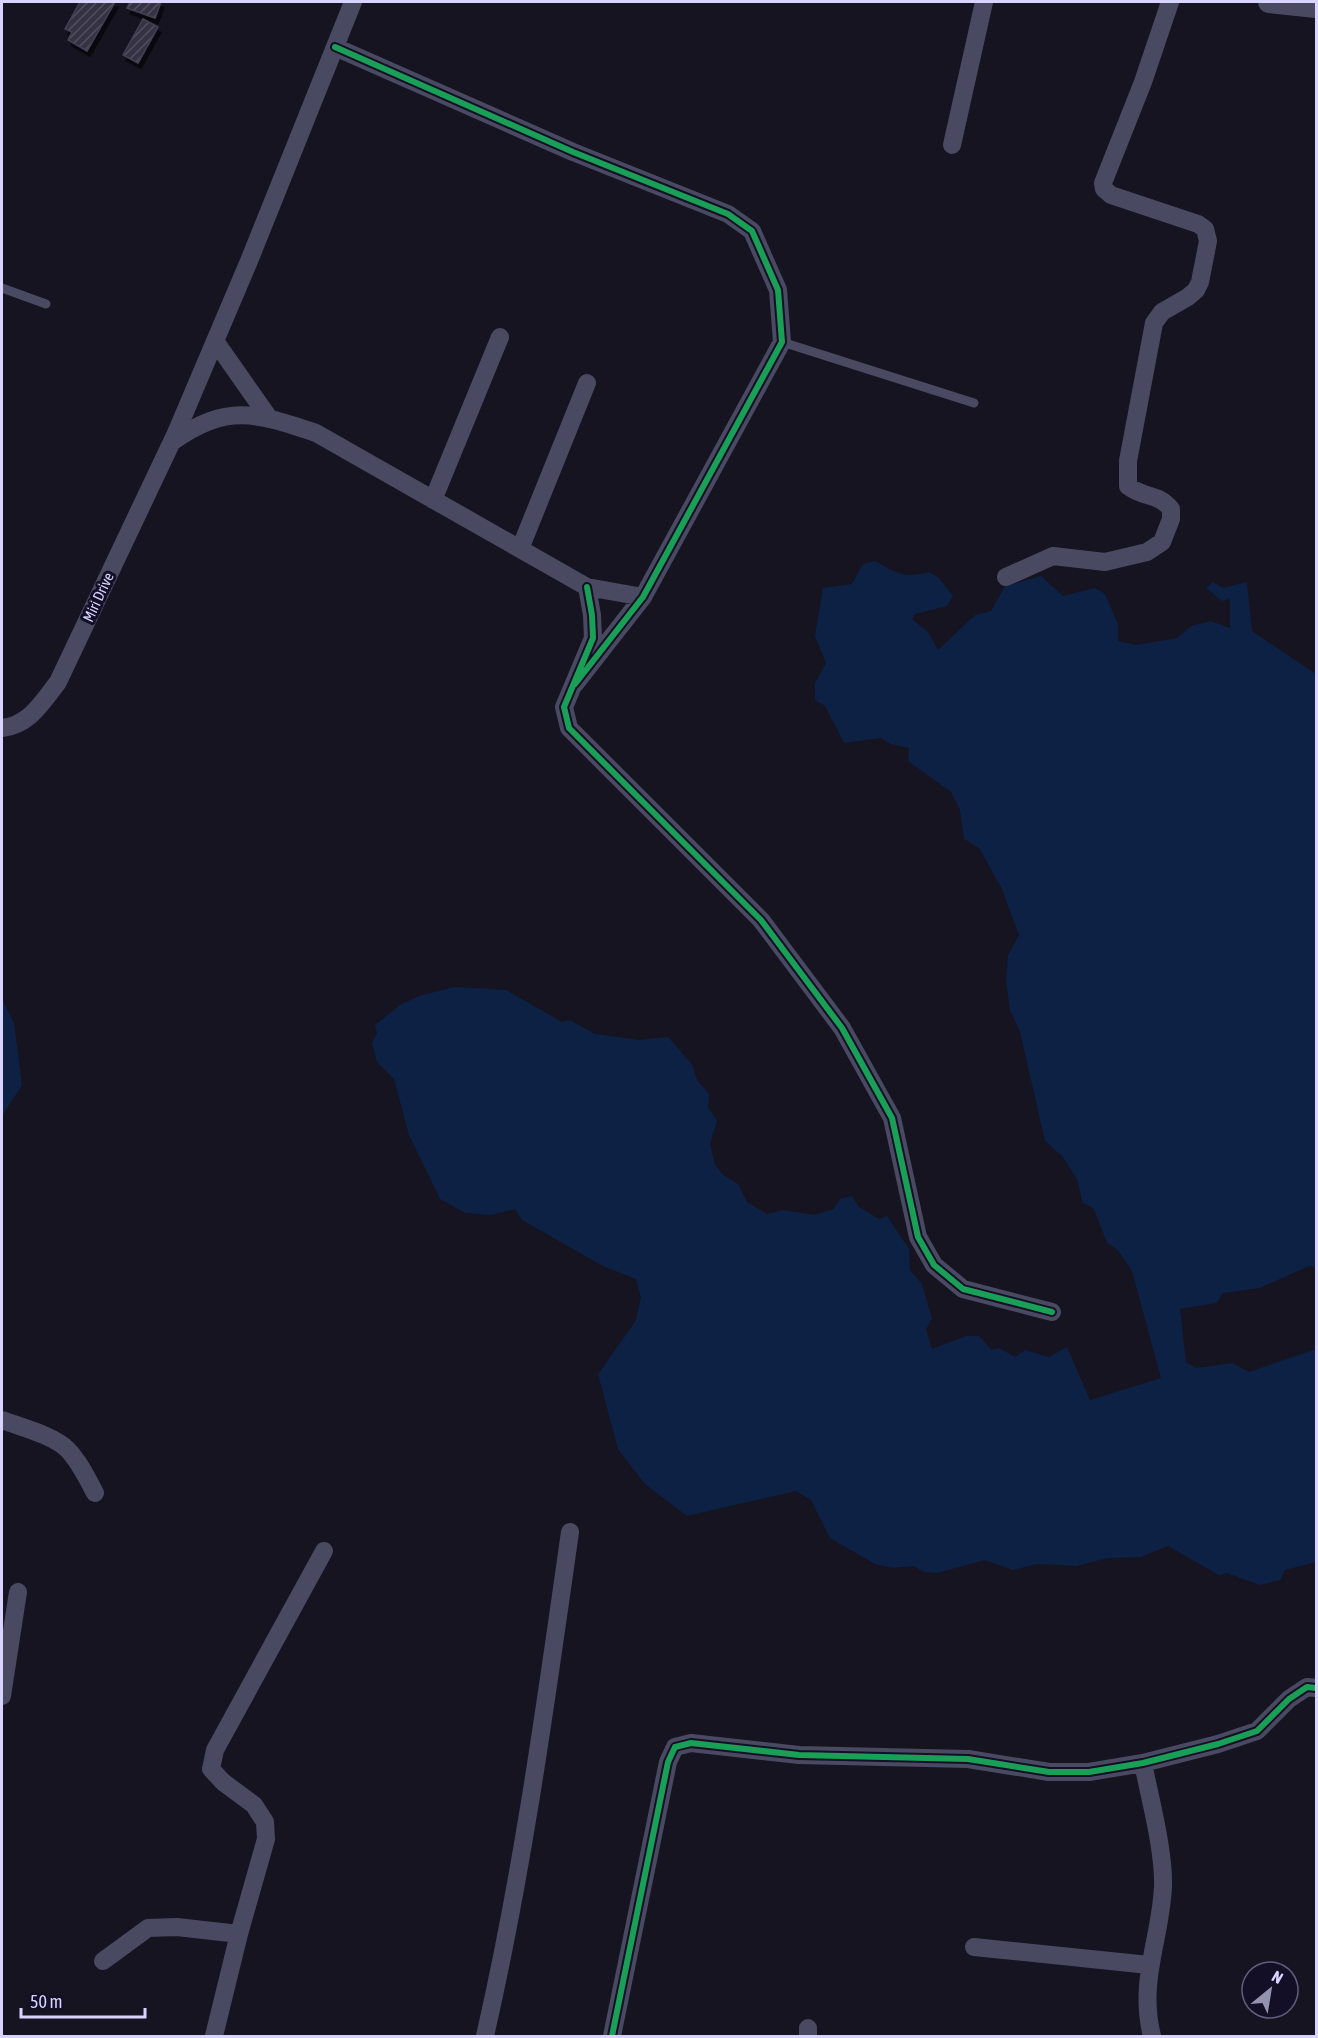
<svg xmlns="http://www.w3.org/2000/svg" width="1318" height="2038" font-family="'Asap Condensed',sans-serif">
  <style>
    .water { fill: #0d2144 }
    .building { fill: url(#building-hatch); stroke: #433f54; stroke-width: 1.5; filter: url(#shadow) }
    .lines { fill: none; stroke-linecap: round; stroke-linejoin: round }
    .service { stroke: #4a4962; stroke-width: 9 }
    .minor { stroke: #4a4962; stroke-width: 18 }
    .tertiary { stroke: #4a4962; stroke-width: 22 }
    .cycleway-casing { stroke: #130f26; stroke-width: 10 }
    .cycleway { stroke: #1a9f57; stroke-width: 6 }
    .labels { text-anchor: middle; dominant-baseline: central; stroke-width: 6; stroke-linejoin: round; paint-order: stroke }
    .street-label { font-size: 15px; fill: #d9d4ff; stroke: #130f26 }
  </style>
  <defs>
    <pattern id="building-hatch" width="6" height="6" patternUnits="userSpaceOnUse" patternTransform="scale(1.5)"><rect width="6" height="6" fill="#343243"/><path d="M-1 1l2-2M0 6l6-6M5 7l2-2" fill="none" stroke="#514f5f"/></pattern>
    <filter id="shadow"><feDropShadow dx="3" dy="5.5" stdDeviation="0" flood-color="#0009"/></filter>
  </defs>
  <rect width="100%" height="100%" fill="#161421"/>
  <!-- water -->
  <path class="water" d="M875 561C897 573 904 579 929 572L939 578 953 596 947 606 915 614 912 619 928 632 938 650 975 615 991 611 1005 586 1041 576 1063 596 1095 588 1105 594 1118 624V641L1136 645 1177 638 1191 626 1211 621 1230 628V599L1222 601 1206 588 1213 582 1223 588 1247 582 1252 631 1316 674V1267L1309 1266 1260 1288 1223 1293 1217 1303 1180 1309 1186 1362 1196 1368 1233 1363 1249 1372 1316 1349V1562L1285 1570 1280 1580 1260 1585 1227 1573 1219 1575 1168 1546 1141 1557 1108 1558 1076 1566 1037 1564 1013 1570 985 1560 937 1573 924 1572 914 1566 893 1568 875 1564 830 1538 811 1500 796 1491 687 1516 645 1484 618 1449 598 1374 635 1322 641 1298 636 1279 603 1266 522 1220 515 1209 491 1215 465 1213 440 1199 409 1135 394 1079 377 1062 372 1043 377 1033 375 1025 400 1005 419 996 454 987 506 990 562 1022 570 1020 595 1034 639 1040 668 1037 692 1064 697 1080 709 1094 708 1107 717 1121 710 1144 715 1164 723 1175 738 1184 747 1202 767 1214 783 1210 814 1215 834 1209 840 1199 852 1196 859 1207 879 1219 887 1216 909 1249 910 1270 922 1284 932 1319 926 1329 932 1349 966 1336H979L992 1350 999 1348 1015 1357 1025 1350 1049 1357 1067 1347 1090 1400 1161 1378 1132 1271 1117 1249 1107 1243 1094 1209 1083 1203 1077 1179 1063 1157 1045 1141 1020 1032 1010 1010 1006 981 1008 955 1019 935 1002 889 979 848 964 839 960 810 951 792 908 761 909 748 891 744 881 738 844 743 825 706 815 700V683L826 663 815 636 823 588 852 584 863 564Z
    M2 999 14 1023 22 1085 2 1116Z"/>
  <!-- building -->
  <path class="building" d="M80 2H115L87 51 68 40 72 32 65 29Z
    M130 2H161L155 18 127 8Z
    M143 19 158 27 138 63 123 55Z"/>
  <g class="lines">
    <!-- service -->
    <path class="service" d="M2 288 46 304
      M782 342 974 403"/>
    <!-- minor -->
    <path class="minor" d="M335 47 573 152 728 214 752 231 778 290 782 342 643 597 575 684
      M952 145 984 2
      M215 341 269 418
      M172 442C227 403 256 413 316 433L587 587 643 597
      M433 500 500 337
      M520 549 587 383
      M1006 577 1053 556 1105 562 1147 552 1162 542 1171 519V509C1157 492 1145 499 1128 486V461L1154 323 1162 312 1188 297 1196 290 1200 282 1208 241 1205 229 1198 224 1111 195 1104 189 1103 183 1143 82 1170 2
      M587 587 592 615 593 638 564 707 569 728 761 920 842 1028 892 1118 918 1237 934 1265 963 1289 1052 1312
      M2 728C29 725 42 703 58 682L176 433 249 261 353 2
      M2 1420C20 1427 53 1435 67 1449 79 1461 87 1478 95 1493
      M2 1696 18 1592
      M1143 1763C1150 1799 1164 1850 1163 1886 1161 1938 1138 1981 1152 2036
      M974 1947 1149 1965
      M103 1961 148 1928 177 1927 239 1934
      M214 2036 239 1934 266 1839 265 1822 254 1805 223 1782 211 1769 215 1750 324 1551
      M485 2036C523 1870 546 1701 570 1532
      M612 2036 668 1762 675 1747 691 1743 799 1755 968 1759 1049 1772H1089L1143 1763 1218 1744 1257 1731 1289 1699 1307 1687 1316 1688
      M808 2036V2028"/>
    <!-- tertiary -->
    <path class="tertiary" d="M1269 2 1316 7"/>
    <!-- cycleway casing -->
    <g class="cycleway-casing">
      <path id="cycleway" d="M335 47 573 152 728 214 752 231 778 290 782 342 643 597 575 684
        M587 587 592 615 593 638 564 707 569 728 761 920 842 1028 892 1118 918 1237 934 1265 963 1289 1052 1312
        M612 2036 668 1762 675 1747 691 1743 799 1755 968 1759 1049 1772H1089L1143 1763 1218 1744 1257 1731 1289 1699 1307 1687 1316 1688"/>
    </g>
    <!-- cycleway -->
    <use href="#cycleway" class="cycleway"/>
  </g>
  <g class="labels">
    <!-- street labels -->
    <g class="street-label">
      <text transform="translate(98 597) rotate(-65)">Miri Drive</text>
    </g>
  </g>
  <!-- border -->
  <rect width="1318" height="2038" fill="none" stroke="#d9d4ff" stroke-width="6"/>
  <!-- north arrow -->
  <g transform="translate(1270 1990) rotate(30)"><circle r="28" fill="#130f26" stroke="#625e7d" stroke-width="1.5"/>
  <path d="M0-4.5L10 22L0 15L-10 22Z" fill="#9591b1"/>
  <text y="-9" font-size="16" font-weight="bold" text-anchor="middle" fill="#d9d4ff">N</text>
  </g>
  <!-- scale -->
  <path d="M21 2008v9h124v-9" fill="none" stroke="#d9d4ff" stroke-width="3"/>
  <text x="30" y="2008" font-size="18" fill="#d9d4ff" stroke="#130f26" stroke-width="4.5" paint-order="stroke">50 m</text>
</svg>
